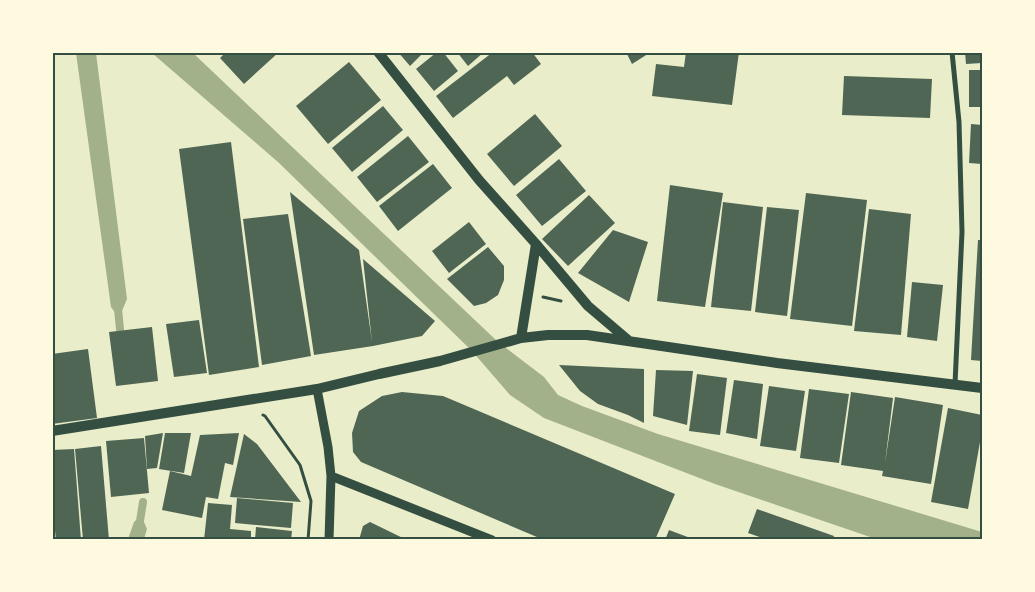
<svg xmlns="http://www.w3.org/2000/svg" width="1035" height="592" font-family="'PT Sans',sans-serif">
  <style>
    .water { fill: #a3b18a }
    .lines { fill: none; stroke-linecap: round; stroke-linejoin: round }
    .stream { stroke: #a3b18a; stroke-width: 8 }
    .building { fill: #4f6655 }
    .path { stroke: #344e41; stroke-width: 3 }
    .minor { stroke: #344e41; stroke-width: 5 }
    .tertiary { stroke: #344e41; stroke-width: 9 }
    .secondary { stroke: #344e41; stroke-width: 10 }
    .neatline { fill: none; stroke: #344e41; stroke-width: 2 }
  </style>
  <rect width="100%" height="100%" fill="#e9edc9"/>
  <!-- water -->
  <path class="water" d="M76 53H96L127 299 119 318 111 307Z
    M152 53H193L497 341 544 377 558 395 582 406 658 434 982 532V539H876L715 484 544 418 510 395 472 351 278 162Z
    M141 515 147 529 144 539H128L134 522Z"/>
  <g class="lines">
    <!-- stream -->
    <path class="stream" d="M118 309 120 329
      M137 540 143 502"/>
  </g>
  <!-- building -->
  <path class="building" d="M226 52H279L244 84 220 58Z
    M398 52H424L410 66Z
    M437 52H443L458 71 434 91 416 69Z
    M457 52H484L468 66Z
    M493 52H532L541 64 514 85 507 76 453 118 436 96Z
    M626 52H651L632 64Z
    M686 52H739L732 105 652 96 656 64 684 67Z
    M965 52H982V63L966 64Z
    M349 62 381 100 328 144 296 106Z
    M969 70H982V107H969Z
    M844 76 932 79 930 118 842 115Z
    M383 106 403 130 352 172 332 148Z
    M535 114 562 146 514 186 487 154Z
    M971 124 982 125V164L969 163Z
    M408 136 429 162 377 202 357 177Z
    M231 142 259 367 209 375 179 149Z
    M559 159 586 191 542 226 516 195Z
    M433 164 452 188 398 231 379 206Z
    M670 185 723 193 705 307 657 301Z
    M290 192 359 250 372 342 363 259 435 321 422 336 373 346 314 355Z
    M806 193 867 200 852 326 790 319Z
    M589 195 615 223 568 266 542 239Z
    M723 202 763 207 751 311 711 307Z
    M767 207 799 210 787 316 755 312Z
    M869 209 911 214 901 335 854 331Z
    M288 214 311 356 262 365 243 219Z
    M469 222 486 244 449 273 432 251Z
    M613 230 648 242 629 302 578 273Z
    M978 240H982V361L971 360Z
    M488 247 504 266V280L498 295 486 303 474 306 447 279Z
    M912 282 943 285 937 341 907 337Z
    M199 320 207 373 174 377 166 324Z
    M152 327 158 381 116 386 109 332Z
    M88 349 97 418 52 424V354Z
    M559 365 644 369V423L628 415 598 404 580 391Z
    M656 370 693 371 687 425 653 416Z
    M697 374 727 378 720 435 689 431Z
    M734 380 763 384 757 439 726 433Z
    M769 386 805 391 796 451 760 446Z
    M809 389 849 394 839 463 800 458Z
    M402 392 443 396 675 494 655 540H544L361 462 353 452 352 433 359 411 382 396Z
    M851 392 893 398 885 463 895 397 943 405 931 484 882 476 883 471 841 465Z
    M948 408 982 415V431L968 509 931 502Z
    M163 433 157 468 147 469 145 436Z
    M165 433H191L184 473 159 469Z
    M239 433 233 465 225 463 218 499 206 497 202 518 162 510 170 471 191 476 200 435Z
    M244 434 257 444 301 502 230 497Z
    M144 438 149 493 111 497 106 441Z
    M101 446 109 540H83L75 449Z
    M74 449 81 540H56L52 502V450Z
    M237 498 293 503 291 528 235 523Z
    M208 503 232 505 230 529 251 531V540H204Z
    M757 509 834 536 833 540H768L748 533Z
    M370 522 407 540H359L363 526Z
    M256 527 292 531 291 540H255Z
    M669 530 693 539V540H665Z"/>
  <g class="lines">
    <!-- path -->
    <path class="path" d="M543 297 561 301
      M263 415 265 416 300 465 311 501 308 540"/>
    <!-- minor -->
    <path class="minor" d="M952 52 959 122 962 232 955 384"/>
    <!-- tertiary -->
    <path class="tertiary" d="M317 389 328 447 331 476 329 540
      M331 476 492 540"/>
    <!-- secondary -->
    <path class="secondary" d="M378 52 479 180 536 244 588 306 628 340
      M521 338 536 244
      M52 431 317 389 379 374 440 361 521 338 548 335H587L777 363 982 388"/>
  </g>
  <!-- border -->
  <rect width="1035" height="592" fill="none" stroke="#fefae0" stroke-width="108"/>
  <rect x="54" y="54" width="927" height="484" class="neatline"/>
</svg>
